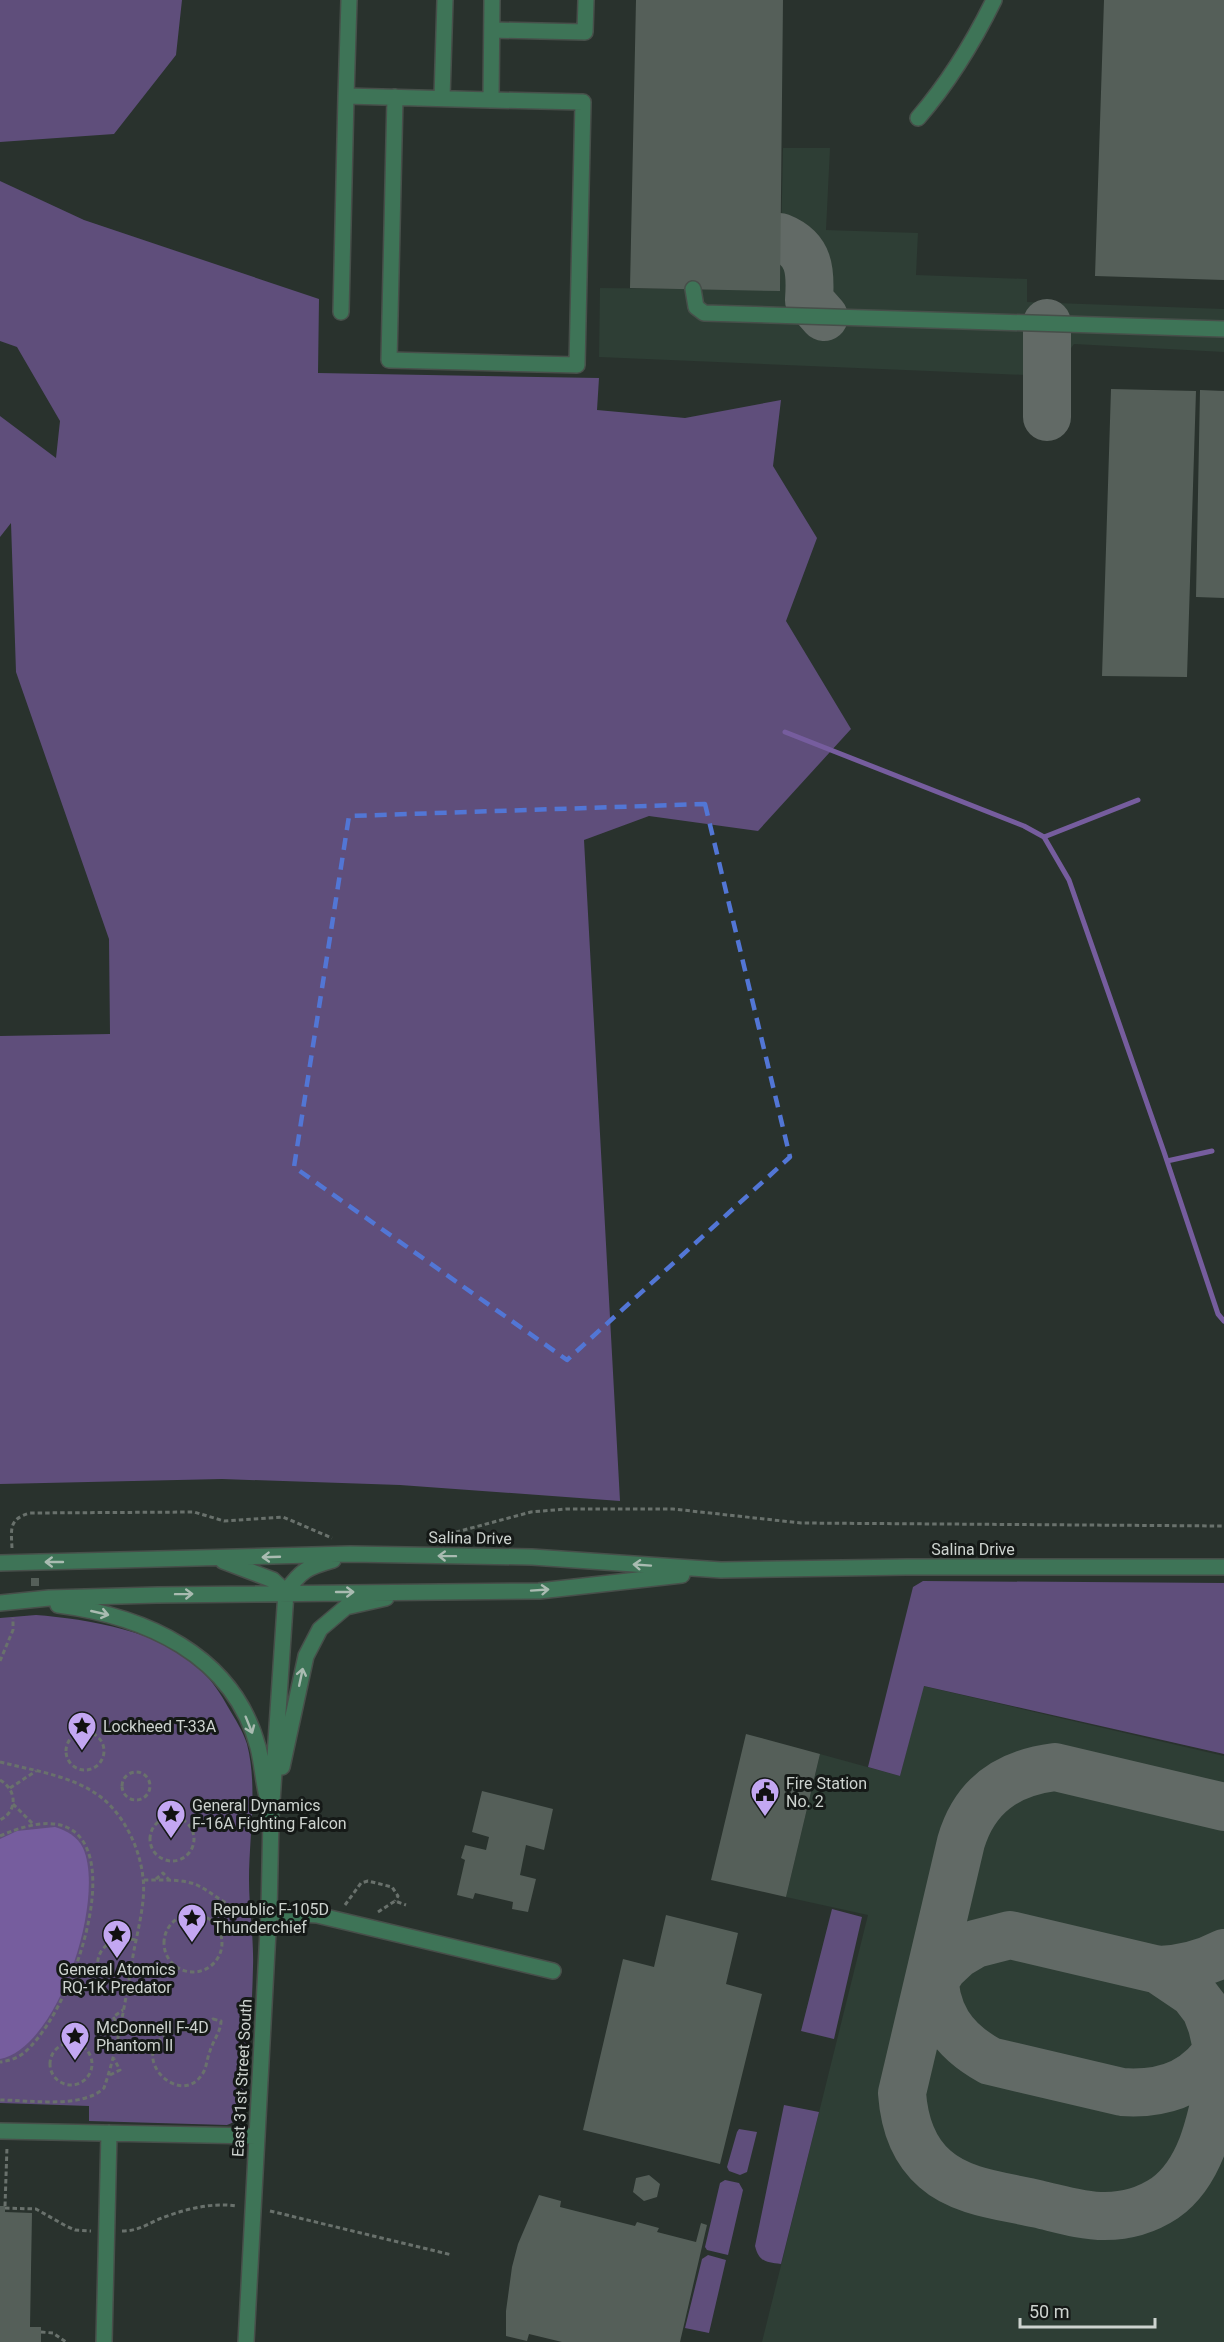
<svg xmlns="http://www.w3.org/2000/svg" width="1224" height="2342" font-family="Roboto,sans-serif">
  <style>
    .built { fill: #2e3e35 }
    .green { fill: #5f4e7b }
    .water { fill: #765d9e }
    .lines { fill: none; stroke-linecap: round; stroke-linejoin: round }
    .stream { stroke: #765d9e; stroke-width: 5 }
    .taxiway { stroke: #626a66; stroke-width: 48 }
    .building { fill: #555f59 }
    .minor-casing { stroke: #474f4a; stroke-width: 18 }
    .path { stroke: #69716c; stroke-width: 3; stroke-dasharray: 4.5 3; stroke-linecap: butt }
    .minor { stroke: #3e7457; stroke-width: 15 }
    .oneway { stroke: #a9bbb1 }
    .marked { fill: none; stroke: #5276d5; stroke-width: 4.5; stroke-dasharray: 12 8; stroke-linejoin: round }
    .labels { text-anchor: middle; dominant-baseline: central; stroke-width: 6; stroke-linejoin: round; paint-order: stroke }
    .street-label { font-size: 16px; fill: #cdd3cf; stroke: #151917 }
    .poi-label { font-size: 16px; fill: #cdd3cf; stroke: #151917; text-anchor: start }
  </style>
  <rect width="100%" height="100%" fill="#29322d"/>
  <!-- built -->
  <path class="built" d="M783 148H830L826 230 918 233 916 275 1027 279V302L1224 309V352L1074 344 1066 355 1068 407 1065 419 1062 426 1054 429H1042L1035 424 1029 416 1025 375 599 357 600 288 780 290Z
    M923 1686 1224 1756V2342H762L868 1915 786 1897 820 1754 900 1776Z"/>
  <!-- green -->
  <path class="green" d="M0 0H182L176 55 114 134 0 142Z
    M0 181 84 220 319 299 318 373 599 378 597 410 685 418 781 400 773 466 817 538 786 621 851 729 758 831 649 816 584 840 620 1501 400 1485 222 1479 0 1484V1036L110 1034 109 939 16 672 11 523 0 537V416L56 458 60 421 17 347 0 341Z
    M923 1581 1224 1583V1754L924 1686 900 1776 868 1767 913 1587Z
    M36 1615C87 1619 164 1631 201 1670 212 1681 221 1694 228 1707 235 1719 243 1731 247 1744 258 1786 249 1837 249 1880 249 1909 254 1938 253 1967 252 2014 248 2061 245 2108 241 2117 236 2122 227 2125L89 2121V2106L0 2103V1618Z
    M832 1909 862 1917 834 2039 801 2031Z
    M784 2105 819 2112 781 2264C766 2262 759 2262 755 2246Z
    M739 2129 757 2132 747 2172 740 2175 729 2171 727 2167 737 2132Z
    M725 2180 739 2183 743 2190 728 2255 707 2250 705 2247 720 2183Z
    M708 2255 726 2260 709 2333 685 2328 702 2259Z"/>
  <!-- water -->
  <path class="water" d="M55 1827C67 1831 77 1836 83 1848 106 1899 58 2048 0 2059V1839L17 1831Z"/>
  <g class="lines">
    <!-- stream -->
    <path class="stream" d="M785 732 1024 826 1044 837 1069 880 1164 1152 1218 1314 1224 1321
      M1044 837 1138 800
      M1167 1161 1212 1151"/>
    <!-- taxiway -->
    <path class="taxiway" d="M780 237C810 249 811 271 809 300L824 317
      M1047 417V323
      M1224 1807 1055 1767C1008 1773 975 1795 961 1842L902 2093C904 2121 913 2150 935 2169 962 2193 1004 2196 1038 2204 1060 2209 1082 2216 1105 2216 1126 2216 1147 2210 1165 2198 1207 2168 1213 2106 1224 2059
      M934 1969C934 2013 952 2040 990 2061L1122 2092C1167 2095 1202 2081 1224 2040
      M1159 1970C1182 1969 1203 1964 1224 1953
      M927 1993 943 1968 958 1954 975 1944 1010 1935 1159 1970 1193 1993 1206 2010 1212 2026 1222 2070"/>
  </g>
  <!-- building -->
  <path class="building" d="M636 0H783L780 291 630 288Z
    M1104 0H1224V280L1095 276Z
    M1111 389 1196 391 1187 677 1102 676Z
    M1200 390 1224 391V598L1196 597Z
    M31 1578H39V1586H31Z
    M746 1734 820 1754 786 1897 711 1880Z
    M482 1791 553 1809 544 1850 526 1845 520 1875 536 1879 528 1912 512 1909 513 1902 475 1893 473 1899 457 1895 465 1860 461 1858 465 1845 486 1850 489 1837 472 1832Z
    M666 1915 738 1933 726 1984 762 1994 720 2164 583 2130 623 1959 654 1967Z
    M649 2175 660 2184 657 2197 644 2201 633 2192 636 2178Z
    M539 2195 561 2201 560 2207 635 2226 637 2222 659 2228 657 2232 696 2242 701 2223 707 2225 680 2342H562L529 2334 527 2341 506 2336V2311L512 2267 518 2244Z
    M0 2206H5V2212L32 2213 30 2327H41V2342H0Z"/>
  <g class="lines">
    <!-- minor casing -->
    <g class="minor-casing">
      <path id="minor" d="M492 30 585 32 586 0
        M346 96 349 0
        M395 97 389 360 577 365 583 102 491 100
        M442 98 445 0
        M918 118C949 82 973 43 994 0
        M693 289 696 307 704 313 1224 329
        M341 312 346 96 491 100 492 0
        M223 1561 273 1580 286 1592
        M0 1563 350 1554 532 1557 721 1570 906 1567H1224
        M0 1603 49 1598 157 1595 539 1591 682 1575
        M58 1605C144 1616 233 1654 258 1747 262 1763 263 1780 267 1796
        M282 1767 306 1656 320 1629 346 1607 386 1598
        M269 1912 317 1915 553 1971
        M0 2131 257 2136
        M104 2342 109 2133
        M246 2342 269 1912 271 1817 286 1592C301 1570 308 1567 333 1560"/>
    </g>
    <!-- path -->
    <path class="path" d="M434 1538 531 1512 566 1509H673L801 1523 1224 1526
      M12 1548C11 1528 9 1519 30 1513L194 1512 224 1521 283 1517 332 1538
      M0 1661 13 1630V1618
      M66 1751a19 19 0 1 1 38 0a19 19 0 1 1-38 0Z
      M0 1762C31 1770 68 1775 95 1793 122 1810 140 1847 143 1878 146 1899 138 1930 134 1950 126 1997 119 2044 104 2088 82 2109 29 2100 0 2100
      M122 1786a14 14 0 1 1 28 0a14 14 0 1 1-28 0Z
      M0 1780C17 1790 18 1811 0 1820
      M10 1788 36 1771
      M13 1804 33 1824
      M150 1839a22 22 0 1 1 44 0a22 22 0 1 1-44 0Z
      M0 1836C153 1768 84 2000 25 2052 18 2058 9 2061 0 2062
      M156 1879 163 1873 170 1881
      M144 1880C159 1880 176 1879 191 1883 213 1889 229 1915 254 1906
      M345 1905 361 1883 368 1881 392 1887 398 1896 395 1901
      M378 1912 395 1901 406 1905
      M164 1943a29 29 0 1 1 58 0a29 29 0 1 1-58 0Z
      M127 1991C82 1982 92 1932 136 1940
      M213 2019 221 2021C221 2031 213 2041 210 2051 207 2058 207 2066 203 2073 181 2110 128 2057 166 2035 175 2030 187 2031 197 2028 202 2026 208 2022 213 2019Z
      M120 2027 113 2017 123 2010
      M50 2064a21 21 0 1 1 42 0a21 21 0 1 1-42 0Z
      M110 2075 120 2070 114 2059
      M5 2206 7 2147
      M5 2208 36 2209 66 2226 75 2230 91 2231
      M270 2211 452 2255
      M122 2231C136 2231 145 2226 157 2220 181 2210 211 2202 236 2206
      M41 2332 53 2333 66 2342"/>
    <!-- minor -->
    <use href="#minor" class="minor"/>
  </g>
  <!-- one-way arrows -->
  <defs><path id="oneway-shaft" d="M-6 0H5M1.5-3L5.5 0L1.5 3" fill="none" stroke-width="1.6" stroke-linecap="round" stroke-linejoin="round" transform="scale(1.5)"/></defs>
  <g class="oneway">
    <use href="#oneway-shaft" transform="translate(447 1556) rotate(-179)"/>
    <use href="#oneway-shaft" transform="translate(271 1557) rotate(178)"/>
    <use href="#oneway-shaft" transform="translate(54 1562) rotate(180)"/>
    <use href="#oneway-shaft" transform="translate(642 1565) rotate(-176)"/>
    <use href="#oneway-shaft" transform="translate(540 1590) rotate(-4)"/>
    <use href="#oneway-shaft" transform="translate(345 1592)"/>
    <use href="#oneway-shaft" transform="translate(184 1594) rotate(-1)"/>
    <use href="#oneway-shaft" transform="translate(100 1613) rotate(13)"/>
    <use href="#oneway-shaft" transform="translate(301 1677) rotate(-78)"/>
    <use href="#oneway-shaft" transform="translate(249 1725) rotate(68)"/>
  </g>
  <!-- marked area -->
  <path class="marked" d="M705 804 790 1157 567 1360 294 1167 349 816Z"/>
  <!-- icons -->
  <defs>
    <g id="sight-pin" transform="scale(1.5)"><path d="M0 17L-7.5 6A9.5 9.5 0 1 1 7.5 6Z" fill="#c3a7f2" stroke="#151917"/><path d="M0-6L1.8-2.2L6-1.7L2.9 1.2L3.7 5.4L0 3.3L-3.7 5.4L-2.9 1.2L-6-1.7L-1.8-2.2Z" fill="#111"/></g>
    <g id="civic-pin" transform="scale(1.5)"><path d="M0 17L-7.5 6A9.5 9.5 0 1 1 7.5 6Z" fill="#c3a7f2" stroke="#151917"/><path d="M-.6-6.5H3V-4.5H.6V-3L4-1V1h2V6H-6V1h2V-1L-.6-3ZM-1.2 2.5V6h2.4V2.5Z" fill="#111"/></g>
  </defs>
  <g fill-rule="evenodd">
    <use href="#sight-pin" x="82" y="1726"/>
    <use href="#civic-pin" x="765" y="1792"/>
    <use href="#sight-pin" x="171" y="1814"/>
    <use href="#sight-pin" x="192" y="1918"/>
    <use href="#sight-pin" x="117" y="1934"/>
    <use href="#sight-pin" x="75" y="2036"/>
  </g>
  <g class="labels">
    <!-- street labels -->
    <g class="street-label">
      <text transform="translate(470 1538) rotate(1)">Salina Drive</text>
      <text x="973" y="1549">Salina Drive</text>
      <text transform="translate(242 2078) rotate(-87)">East 31st Street South</text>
    </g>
    <!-- poi labels -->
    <g class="poi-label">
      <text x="103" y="1726">Lockheed T-33A</text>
      <text x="786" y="1783">Fire Station<tspan x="786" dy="18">No. 2</tspan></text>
      <text x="192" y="1805">General Dynamics<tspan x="192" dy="18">F-16A Fighting Falcon</tspan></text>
      <text x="213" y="1909">Republic F-105D<tspan x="213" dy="18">Thunderchief</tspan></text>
      <text x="117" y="1969" text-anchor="middle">General Atomics<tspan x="117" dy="18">RQ-1K Predator</tspan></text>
      <text x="96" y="2027">McDonnell F-4D<tspan x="96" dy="18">Phantom II</tspan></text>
    </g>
  </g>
  <!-- scale -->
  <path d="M1020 2318v9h135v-9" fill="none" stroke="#cdd3cf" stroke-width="3"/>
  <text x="1029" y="2318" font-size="18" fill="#cdd3cf" stroke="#151917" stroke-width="4.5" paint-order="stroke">50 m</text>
</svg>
